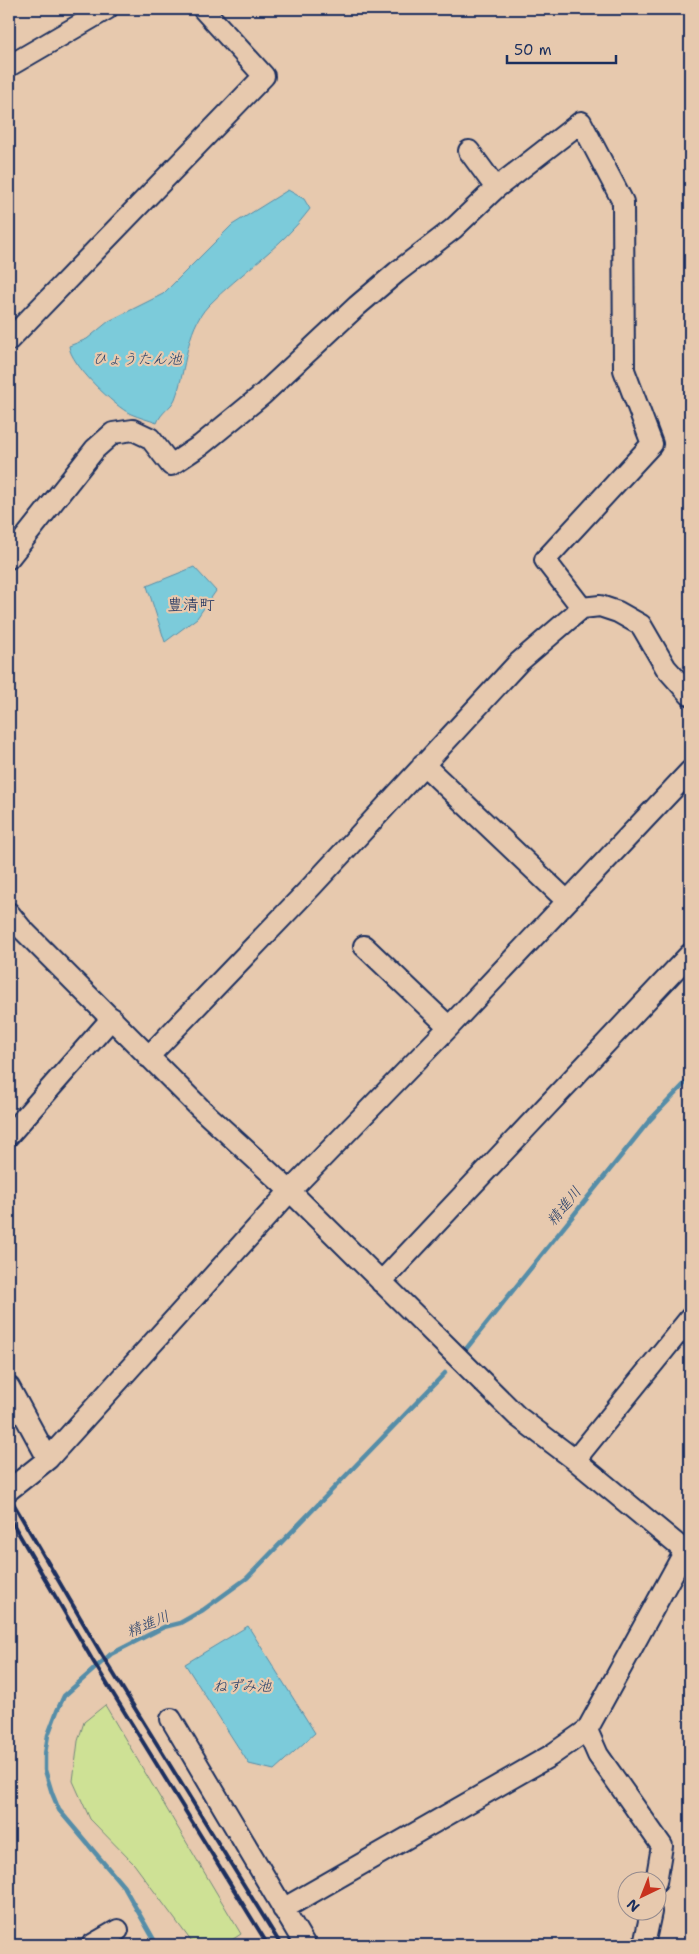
<svg xmlns="http://www.w3.org/2000/svg" width="699" height="1954" font-family="'Shantell Sans','Klee One',sans-serif">
  <style>
    .green { fill: #cee195; stroke: #74887a }
    .water { fill: #7ccbda; stroke: #558da8 }
    .lines { fill: none; stroke-linecap: round; stroke-linejoin: round }
    .stream { stroke: #558da8; stroke-width: 4.5 }
    .minor-casing { stroke: #1b2f5e; stroke-width: 24 }
    .minor { stroke: #e7c9ae; stroke-width: 20 }
    .rail { stroke: #1b2f5e; stroke-width: 4 }
    .labels { text-anchor: middle; dominant-baseline: central; stroke-width: 4.5; stroke-linejoin: round; paint-order: stroke }
    .water-label { font-size: 15px; font-style: italic; fill: #253f6a; stroke: #e7c9ae }
    .quarter-label { font-size: 16px; fill: #1b2f5e; stroke: #e7c9ae }
  </style>
  <rect width="100%" height="100%" fill="#e7c9ae"/>
  <filter id="ink" filterUnits="userSpaceOnUse"><feTurbulence type="fractalNoise" baseFrequency=".02" numOctaves="2"/><feDisplacementMap in="SourceGraphic" scale="10" xChannelSelector="R" yChannelSelector="G"/><feConvolveMatrix kernelMatrix="1 2 1 2 8 2 1 2 1" color-interpolation-filters="sRGB"/></filter>
  <g filter="url(#ink)">
    <!-- green -->
    <path class="green" d="M105 1705 241 1934 224 1945H194L134 1864 90 1819 73 1781 78 1741 84 1722Z"/>
    <!-- water -->
    <path class="water" d="M288 190 304 199 310 209C282 247 241 272 208 306 185 331 187 368 175 399 171 408 161 412 157 423 149 420 140 418 131 414 115 407 70 364 69 346L87 339 109 321 163 294 232 225Z
      M194 567 216 591 197 618 165 642 147 586Z
      M248 1626 315 1733 274 1770 249 1764 185 1664Z"/>
    <g class="lines">
      <!-- stream -->
      <path class="stream" d="M462 1354 649 1121 690 1078
        M157 1945 124 1887 59 1810 52 1793 45 1770V1754L48 1735 57 1711 64 1696 111 1654 164 1627 180 1623 203 1610 247 1578 445 1373"/>
      <!-- minor casing -->
      <g class="minor-casing">
        <path id="minor" d="M9 66 107 9
          M469 151 496 188
          M9 340 264 76 203 9
          M9 558 95 449 113 433 133 430 150 438 171 465 201 445 262 395 357 306 397 272 453 229 496 188 581 122 623 202 624 370 652 444 545 560 582 608
          M423 764 567 901
          M9 913 21 928 200 1108 290 1191 517 1416 575 1460 685 1551 690 1553
          M364 946 449 1027
          M148 1057 312 886 518 663 582 608 600 606 618 612 641 625 666 668 690 695
          M9 1135 112 1018
          M381 1282 690 954
          M9 1387 48 1459
          M575 1460 690 1318
          M9 1490 48 1459 290 1191 449 1027 690 771
          M171 1719 305 1945
          M587 1730 598 1755 662 1846 656 1882
          M283 1909 550 1756 587 1730 685 1551
          M92 1945 118 1930
          M644 1945 651 1912"/>
      </g>
      <!-- minor -->
      <use href="#minor" class="minor"/>
      <!-- rail -->
      <path class="rail" d="M9 1496 102 1655 281 1945
        M9 1517 93 1661 268 1945"/>
    </g>
  </g>
  <g class="labels">
    <!-- water labels -->
    <g class="water-label">
      <text x="137" y="359">ひょうたん池</text>
      <text transform="translate(564 1206) rotate(-51)">精進川</text>
      <text transform="translate(148 1624) rotate(-23)">精進川</text>
      <text x="242" y="1686">ねずみ池</text>
    </g>
    <!-- quarter labels -->
    <g class="quarter-label">
      <text x="191" y="604">豊清町</text>
    </g>
  </g>
  <!-- margin -->
  <rect width="699" height="1954" fill="none" stroke="#e7c9ae" stroke-width="30"/>
  <rect x="15" y="15" width="669" height="1924" fill="none" stroke="#1b2f5e" stroke-width="2" filter="url(#ink)"/>
  <!-- north arrow -->
  <g transform="translate(642 1896) rotate(223)"><circle r="24" fill="#e7c9ae" stroke="#958b8e"/>
  <path d="M0-4L9 19L0 12L-9 19Z" fill="#c8321e"/>
  <text y="-8" font-size="14" font-weight="bold" text-anchor="middle" fill="#1b2f5e">N</text>
  </g>
  <!-- scale -->
  <path d="M507 55v8h109v-8" fill="none" stroke="#1b2f5e" stroke-width="2.5"/>
  <text x="514" y="55" font-size="15" fill="#1b2f5e" stroke="#e7c9ae" stroke-width="4" paint-order="stroke">50 m</text>
</svg>
